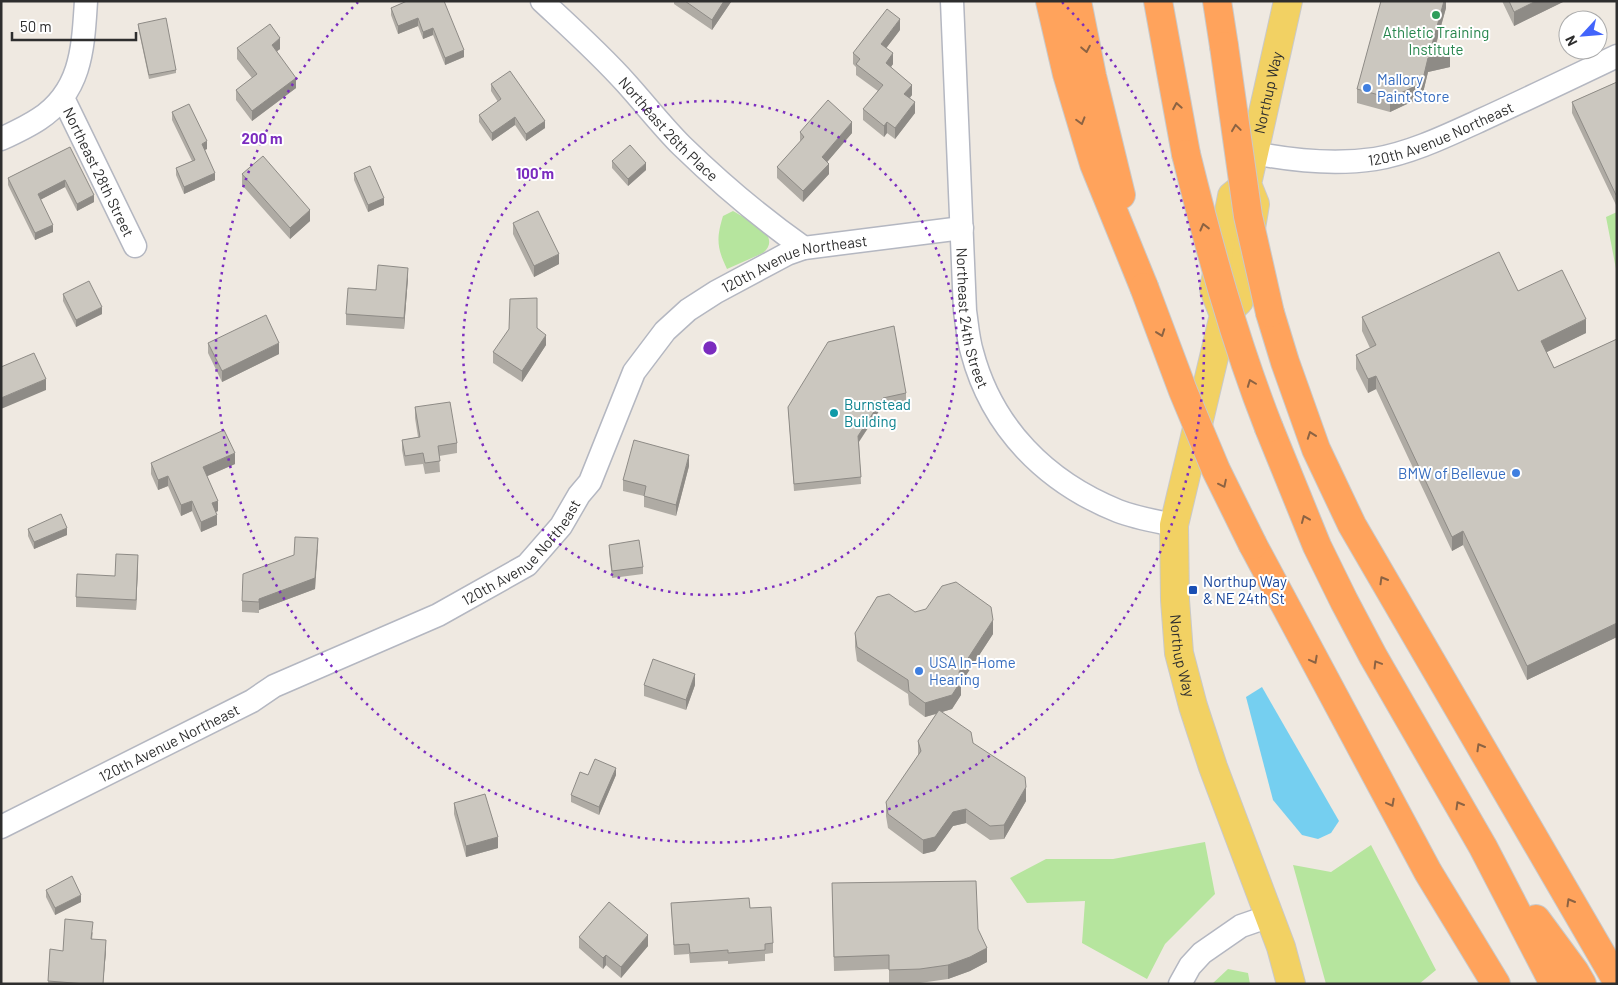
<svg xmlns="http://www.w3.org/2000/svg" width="1618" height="985" font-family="Barlow,sans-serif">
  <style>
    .green { fill: #b6e59e }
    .water { fill: #75cff0 }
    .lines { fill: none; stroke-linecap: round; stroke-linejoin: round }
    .minor-casing { stroke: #b4b7c1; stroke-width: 25 }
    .major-casing { stroke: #c9c9c9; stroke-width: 30 }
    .highway-casing { stroke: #c9c9c9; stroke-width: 30 }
    .minor { stroke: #fff; stroke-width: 22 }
    .major { stroke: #f2d163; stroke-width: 28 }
    .highway { stroke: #ffa35c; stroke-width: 28 }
    .highway-bridge-casing { stroke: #c9c9c9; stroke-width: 30; stroke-linecap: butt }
    .highway-bridge { stroke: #ffa35c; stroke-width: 28 }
    .wall { fill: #afaba4 }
    .shaded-wall { fill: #8e8b86 }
    .building { fill: #cbc7bf; stroke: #8e8b86 }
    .oneway { stroke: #8c6343 }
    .ring { fill: none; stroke: #7b2cbf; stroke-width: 2.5; stroke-dasharray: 2.5 5 }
    .leisure-dot { fill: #2e9e5b; stroke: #fff; stroke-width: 2 }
    .shop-dot { fill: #3f7fe0; stroke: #fff; stroke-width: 2 }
    .culture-dot { fill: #0f9aa8; stroke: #fff; stroke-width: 2 }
    .transit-dot { fill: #1a4fb4; stroke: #fff; stroke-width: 2 }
    .labels { text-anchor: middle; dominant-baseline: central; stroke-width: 4; stroke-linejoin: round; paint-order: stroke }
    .leisure-label { font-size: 15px; fill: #27864d; stroke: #fff }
    .shop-label { font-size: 15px; fill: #366cbe; stroke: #fff; text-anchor: start }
    .street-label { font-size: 15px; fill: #2e2e2e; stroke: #fff }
    .culture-label { font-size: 15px; fill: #0d838f; stroke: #fff; text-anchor: start }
    .transit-label { font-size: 15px; fill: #164399; stroke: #fff; text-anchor: start }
    .centre { fill: #7b2cbf; stroke: #fff; stroke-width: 2.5 }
    .ring-label { font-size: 15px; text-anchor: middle; font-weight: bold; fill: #7b2cbf; stroke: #fff; stroke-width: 4; stroke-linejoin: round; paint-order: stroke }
  </style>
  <rect width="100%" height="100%" fill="#efe9e1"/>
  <!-- green -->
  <path class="green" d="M733 211C746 219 784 235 763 253L727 269C717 248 716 239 723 216Z
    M1617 212V274L1606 217Z
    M1205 842 1215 894 1165 944 1147 979 1082 943 1085 901 1027 903 1010 878 1046 859H1113Z
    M1371 845 1436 970 1419 984H1326L1293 865 1331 872Z
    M1228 969 1248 973 1250 984H1212Z"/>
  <!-- water -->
  <path class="water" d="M1262 687 1339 821 1331 833 1318 839 1302 835 1273 800 1246 697Z"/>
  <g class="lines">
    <!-- minor casing -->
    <g class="minor-casing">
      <g id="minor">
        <path id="s1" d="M542 1C571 28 600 54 626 83 645 104 662 126 682 146 720 183 760 217 804 248"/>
        <path id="s2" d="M952 1 965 311C967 324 968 339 972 352 992 428 1046 482 1118 511 1136 518 1155 521 1174 525"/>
        <path id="s3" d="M63 98 135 246"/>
        <path d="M1 139C14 133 27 127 39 119 82 91 83 47 86 1"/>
        <path id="s4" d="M1254 153C1294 161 1334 165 1375 159 1411 153 1446 136 1479 121 1525 100 1571 78 1617 56"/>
        <path id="s5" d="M1 827 252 701 274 686 438 615 527 565 561 526 579 495 590 482 634 372 665 331 688 310 716 292 787 254 804 248 962 228"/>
        <path d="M1180 984 1190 966 1202 953 1241 926 1270 916"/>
      </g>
    </g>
    <!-- major casing -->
    <g class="major-casing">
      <g id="major">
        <path id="s6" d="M1247 184 1232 196 1214 289 1224 315 1174 525 1175 600 1179 653 1193 706 1213 767 1281 947 1291 984"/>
        <path id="s7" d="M1224 315 1239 301 1255 204 1247 184 1288 1"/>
      </g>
    </g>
    <!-- highway casing -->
    <g class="highway-casing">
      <path id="highway" d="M1050 1 1067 74 1094 164 1144 287
        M1077 1 1092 76 1121 195
        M1158 1 1186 154
        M1217 1 1224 46
        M1270 313 1285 362 1316 449 1352 525 1617 981
        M1269 428 1317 546 1344 601 1373 656 1483 847 1554 984
        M1253 545 1428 872 1496 984
        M1536 919 1575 972 1582 984"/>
    </g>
    <!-- minor -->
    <use href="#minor" class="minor"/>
    <!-- major -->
    <use href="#major" class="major"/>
    <!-- highway -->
    <use href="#highway" class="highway"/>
    <!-- highway-bridge casing -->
    <g class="highway-bridge-casing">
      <path id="highway-bridge" d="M1224 46 1248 216 1270 313
        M1186 154C1209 247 1234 339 1269 428
        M1144 287 1183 391 1216 470 1253 545"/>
    </g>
    <!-- highway-bridge -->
    <use href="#highway-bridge" class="highway-bridge"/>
  </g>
  <!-- wall -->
  <path class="wall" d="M407 1 464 57 445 65 433 35 423 39 418 26 398 34 391 15V8Z
    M674 1H731V2L712 30 674 4Z
    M1446 1V8L1435 49 1450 67 1428 72 1422 97 1390 112 1357 103V89Z
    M1502 1H1565L1514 26Z
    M138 24 176 70V73L149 79 138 27Z
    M900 30 886 48 893 64 891 67 912 95 910 98 915 113 895 139 887 133 884 137 863 120V109L878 91 856 75V67L853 64V53Z
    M237 48 280 49 277 51 296 88 252 121 236 100V90L252 78 237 59Z
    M1617 82V205H1616L1572 113V102Z
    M491 84 545 128 526 141 515 125 492 141 479 122V115L498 102 491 91Z
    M172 112 207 149 205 150 215 180 184 194 176 175V168L192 161 172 120Z
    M800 132 852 133 827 162 829 174 803 202 777 178V167L800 142Z
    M70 147 94 202 77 211 65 187 40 200 53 232 35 240 8 185V178Z
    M612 161 646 170 628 186 612 168Z
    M354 173 384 205 368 212 354 180Z
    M242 174 310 221 290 239 242 185Z
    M513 223 559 264 534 277 513 234Z
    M408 278 404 329 346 325V314L376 290Z
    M1518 291 1586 333 1546 352 1554 368 1617 339V637L1527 680 1463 545 1452 551 1376 389 1368 393 1356 369V355L1370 348 1362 331V317Z
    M63 294 102 314 76 327 63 301Z
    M537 328 546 345 522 382 493 363V352Z
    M208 343 279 354 222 382 208 353Z
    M906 393V401L883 405 859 442 861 484 794 491 788 407Z
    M415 407 457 443V453L439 456 440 472 425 474 423 464 405 466 402 450V440L418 437 415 418Z
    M151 463 235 464 207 476 218 511 215 512 217 525 201 532 192 511 181 516 168 486 158 490 151 474Z
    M689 466 676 516 644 507V496L623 491V480Z
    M28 529 67 535 34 549 28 536Z
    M609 545 643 567V574L612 578 609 552Z
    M318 549 315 589 259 610V613L242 612V601Z
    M138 566 136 610 76 607V597L115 576Z
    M915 612 993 634 961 683V695L952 709 942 712 973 743 1026 801 1004 839 990 840 966 823 953 826 935 851 923 854 888 828 886 816V802L918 756V741L936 714 925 717 909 705 908 694 857 661 855 647V633Z
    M644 685H695L686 710 644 696Z
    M588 775H616L599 815 571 802V795Z
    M454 803 498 848 466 857 454 814Z
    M832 883 978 929 987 962 970 971 948 979 920 983 889 984V969L834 971Z
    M46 890 81 902 55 915 46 897Z
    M671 903 750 908 773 943V953L765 954V961L728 964V961L690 963 689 954 674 955Z
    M93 932 92 939 106 951 103 984H48L50 949 63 951Z
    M579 937 648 946 621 978 606 965 603 969 579 948Z"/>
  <!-- shaded-wall -->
  <path class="shaded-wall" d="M724 1H731V2L712 30V20Z
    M1444 1H1446V8L1432 57 1450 53V67L1428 72 1422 97 1390 112V98L1431 48Z
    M1536 1H1565L1514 26V12Z
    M418 18V26L398 34V26Z
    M900 19V30L881 55V44Z
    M433 28V35L423 39V32Z
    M280 38V49L272 55V45Z
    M464 50V57L445 65V58Z
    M893 53V64L886 74V63Z
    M296 78V88L252 121V111Z
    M912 85V95L904 104V94Z
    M915 102V113L895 139V128Z
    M515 117V125L492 141V133Z
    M545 121V128L526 141V134Z
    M852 122V133L822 168V157Z
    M887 122V133L884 137V126Z
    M207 141V149L202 151V144Z
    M646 163V170L628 186V179Z
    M829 164V174L803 202V191Z
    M215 173V180L184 194V187Z
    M65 180V187L38 201V194Z
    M1617 194V205H1616V195Z
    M94 195V202L77 211V204Z
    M384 198V205L368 212V205Z
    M310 210V221L290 239V228Z
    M53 225V232L35 240V233Z
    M559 254V264L534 277V266Z
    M408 268V278L404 329V318Z
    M102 307V314L76 327V320Z
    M1586 319V333L1541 355V341Z
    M546 335V345L522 382V371Z
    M279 343V354L222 382V371Z
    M1376 376V389L1368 393V379Z
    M46 379V390L1 409V398Z
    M883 398V405L858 443V436Z
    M235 453V464L203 478V467Z
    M689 455V466L676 516V505Z
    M168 476V486L158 490V480Z
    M192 501V511L181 516V505Z
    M218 501V511L212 514V503Z
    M217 515V525L201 532V522Z
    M67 528V535L34 549V542Z
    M1463 531V545L1452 551V537Z
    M318 538 315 589 259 610V613V599Z
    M138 555V566L136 610V600Z
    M993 620V634L961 683V695L952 709 925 717V703L959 672Z
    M1617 623V637L1527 680V666Z
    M695 674V685L686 710V700Z
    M616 768V775L599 815V807Z
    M1026 787V801L1004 839V825Z
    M966 809V823L953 826 935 851 923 854V840L953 812Z
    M498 837V848L466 857V846Z
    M81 895V902L55 915V908Z
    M648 935V946L621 978V967Z
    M106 940V951L103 984Z
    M987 948V962L970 971 948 979V965Z
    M606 955V965L603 969V958Z"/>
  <!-- building -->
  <path class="building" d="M407 1H444L464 50 445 58 433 28 423 32 418 18 398 26 391 8Z
    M685 1H724L712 20Z
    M1381 1H1444L1431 48 1450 53 1428 58 1422 83 1390 98 1357 89Z
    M1509 1H1536L1514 12Z
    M887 9 900 19 881 44 893 53 886 63 912 85 904 94 915 102 895 128 887 122 884 126 863 109 883 85 856 64 860 59 853 53Z
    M166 18 176 70 149 75 138 24Z
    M270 24 280 38 272 45 296 78 252 111 236 90 257 74 237 48Z
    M510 71 545 121 526 134 515 117 492 133 479 115 501 99 491 84Z
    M1617 82V194L1616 195 1572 102Z
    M828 100 852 122 822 157 829 164 803 191 777 167 804 137 800 132Z
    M189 104 207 141 202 144 215 173 184 187 176 168 195 160 172 112Z
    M630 145 646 163 628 179 612 161Z
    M70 147 94 195 77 204 65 180 38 194 53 225 35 233 8 178Z
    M263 156 310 210 290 228 242 174Z
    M370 166 384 198 368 205 354 173Z
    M538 211 559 254 534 266 513 223Z
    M1499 252 1518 291 1562 270 1586 319 1541 341 1554 368 1617 339V623L1527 666 1463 531 1452 537 1376 376 1368 379 1356 355 1376 345 1362 317Z
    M378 265 408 268 404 318 346 314 348 288 376 290Z
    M89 281 102 307 76 320 63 294Z
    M537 298V328L546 335 522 371 493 352 509 329 510 299Z
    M266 315 279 343 222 371 208 343Z
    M894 326 906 393 883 398 858 436 861 477 794 484 788 407 828 342Z
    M34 353 46 379 1 398V367Z
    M450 402 457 443 438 446 440 461 425 463 423 453 405 456 402 440 420 437 415 407Z
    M224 430 235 453 203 467 218 501 212 503 217 515 201 522 192 501 181 505 168 476 158 480 151 463Z
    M634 440 689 455 676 505 644 496 646 486 623 480Z
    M61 514 67 528 34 542 28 529Z
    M295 537 318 538 315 578 259 599V602L242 601 243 574 294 555Z
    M639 540 643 567 612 571 609 545Z
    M116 554 138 555 136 600 76 597 77 574 115 576Z
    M956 582 991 607 993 620 959 672 961 681 952 695 925 703 909 691 908 680 857 647 855 633 877 597 889 594 915 612 926 609 942 586Z
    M653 659 695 674 686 700 644 685Z
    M939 710 971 732 973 743 1025 777 1026 787 1004 825 990 826 966 809 953 812 935 837 923 840 888 814 886 802 921 751 918 741Z
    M595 759 616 768 599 807 571 795 580 772 588 775Z
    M485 794 498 837 466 846 454 803Z
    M72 876 81 895 55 908 46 890Z
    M976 881 978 929 987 948 970 957 948 965 920 969 889 970V955L834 957 832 883Z
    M749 898 750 908 771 907 773 943 765 944V950L728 953V950L690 953 689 944 674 945 671 903Z
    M609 902 648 935 621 967 606 955 603 958 579 937Z
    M65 919 93 922 91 939 106 940 103 984H86L48 981 50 949 63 951Z"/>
  <!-- one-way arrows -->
  <defs><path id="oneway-chevron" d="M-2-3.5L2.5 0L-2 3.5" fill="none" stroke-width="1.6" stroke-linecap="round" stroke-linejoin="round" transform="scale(1.25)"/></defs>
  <g class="oneway">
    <use href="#oneway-chevron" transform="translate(1086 49) rotate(79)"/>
    <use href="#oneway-chevron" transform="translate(1177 106) rotate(-100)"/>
    <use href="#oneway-chevron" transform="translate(1081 121) rotate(74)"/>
    <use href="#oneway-chevron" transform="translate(1236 128) rotate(-98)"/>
    <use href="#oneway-chevron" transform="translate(1204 227) rotate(-104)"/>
    <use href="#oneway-chevron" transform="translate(1161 333) rotate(70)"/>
    <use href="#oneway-chevron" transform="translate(1251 383) rotate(-111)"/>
    <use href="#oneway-chevron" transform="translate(1311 435) rotate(-110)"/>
    <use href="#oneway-chevron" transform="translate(1223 484) rotate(64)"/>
    <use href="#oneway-chevron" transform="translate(1305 519) rotate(-113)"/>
    <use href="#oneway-chevron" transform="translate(1383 580) rotate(-120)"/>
    <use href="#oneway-chevron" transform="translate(1314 660) rotate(62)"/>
    <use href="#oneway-chevron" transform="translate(1377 664) rotate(-121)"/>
    <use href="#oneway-chevron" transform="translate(1480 747) rotate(-120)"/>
    <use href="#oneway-chevron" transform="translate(1391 803) rotate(62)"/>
    <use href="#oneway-chevron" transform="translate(1459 805) rotate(-120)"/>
    <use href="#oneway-chevron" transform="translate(1570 902) rotate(-120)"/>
  </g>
  <!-- distance rings -->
  <g class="ring">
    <circle cx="710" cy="348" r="247"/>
    <path d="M1062 2A494 494 0 1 1 358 2"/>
  </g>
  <!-- markers -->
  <circle class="leisure-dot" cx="1436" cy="15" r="5"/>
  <g class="shop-dot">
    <circle cx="1367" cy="88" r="5"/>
    <circle cx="1516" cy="473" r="5"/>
    <circle cx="919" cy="671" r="5"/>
  </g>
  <circle class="culture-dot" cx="834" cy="413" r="5"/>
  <rect class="transit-dot" x="1188" y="585" width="10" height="10" rx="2.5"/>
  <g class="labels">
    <!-- leisure labels -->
    <g class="leisure-label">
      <text x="1436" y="32">Athletic Training<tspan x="1436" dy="17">Institute</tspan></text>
    </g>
    <!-- shop labels -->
    <g class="shop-label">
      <text x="1377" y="79">Mallory<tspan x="1377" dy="17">Paint Store</tspan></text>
      <text x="1506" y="473" text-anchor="end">BMW of Bellevue</text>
      <text x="929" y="662">USA In-Home<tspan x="929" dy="17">Hearing</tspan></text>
    </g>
    <!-- street labels -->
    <g class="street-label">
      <text stroke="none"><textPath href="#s7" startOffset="234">Northup Way</textPath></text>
      <text stroke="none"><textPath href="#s1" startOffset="180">Northeast 26th Place</textPath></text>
      <text stroke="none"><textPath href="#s4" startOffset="192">120th Avenue Northeast</textPath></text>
      <text stroke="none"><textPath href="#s3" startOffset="82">Northeast 28th Street</textPath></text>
      <text stroke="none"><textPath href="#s5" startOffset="1012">120th Avenue Northeast</textPath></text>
      <text stroke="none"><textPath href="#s2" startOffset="318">Northeast 24th Street</textPath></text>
      <text stroke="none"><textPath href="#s5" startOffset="592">120th Avenue Northeast</textPath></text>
      <text stroke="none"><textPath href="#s6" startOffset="489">Northup Way</textPath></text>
      <text stroke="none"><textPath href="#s5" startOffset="188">120th Avenue Northeast</textPath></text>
    </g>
    <!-- culture labels -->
    <g class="culture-label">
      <text x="844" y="404">Burnstead<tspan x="844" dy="17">Building</tspan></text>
    </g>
    <!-- transit labels -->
    <g class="transit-label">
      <text x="1203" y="581">Northup Way<tspan x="1203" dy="17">&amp; NE 24th St</tspan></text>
    </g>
  </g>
  <circle cx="710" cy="348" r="8" class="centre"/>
  <g class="ring-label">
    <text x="262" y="144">200 m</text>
    <text x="535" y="179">100 m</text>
  </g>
  <!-- border -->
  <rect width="1618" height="985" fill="none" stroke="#2e2e2e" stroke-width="5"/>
  <!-- north arrow -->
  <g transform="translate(1583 35) rotate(244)"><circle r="24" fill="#ffffff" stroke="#ababab"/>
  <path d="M0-4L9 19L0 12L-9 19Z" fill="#4264fb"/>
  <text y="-8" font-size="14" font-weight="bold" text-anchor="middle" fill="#2e2e2e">N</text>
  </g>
  <!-- scale -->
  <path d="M12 32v8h124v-8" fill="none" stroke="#2e2e2e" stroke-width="2.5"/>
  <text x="20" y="32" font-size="15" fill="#2e2e2e" stroke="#ffffff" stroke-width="4" paint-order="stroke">50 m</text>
</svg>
